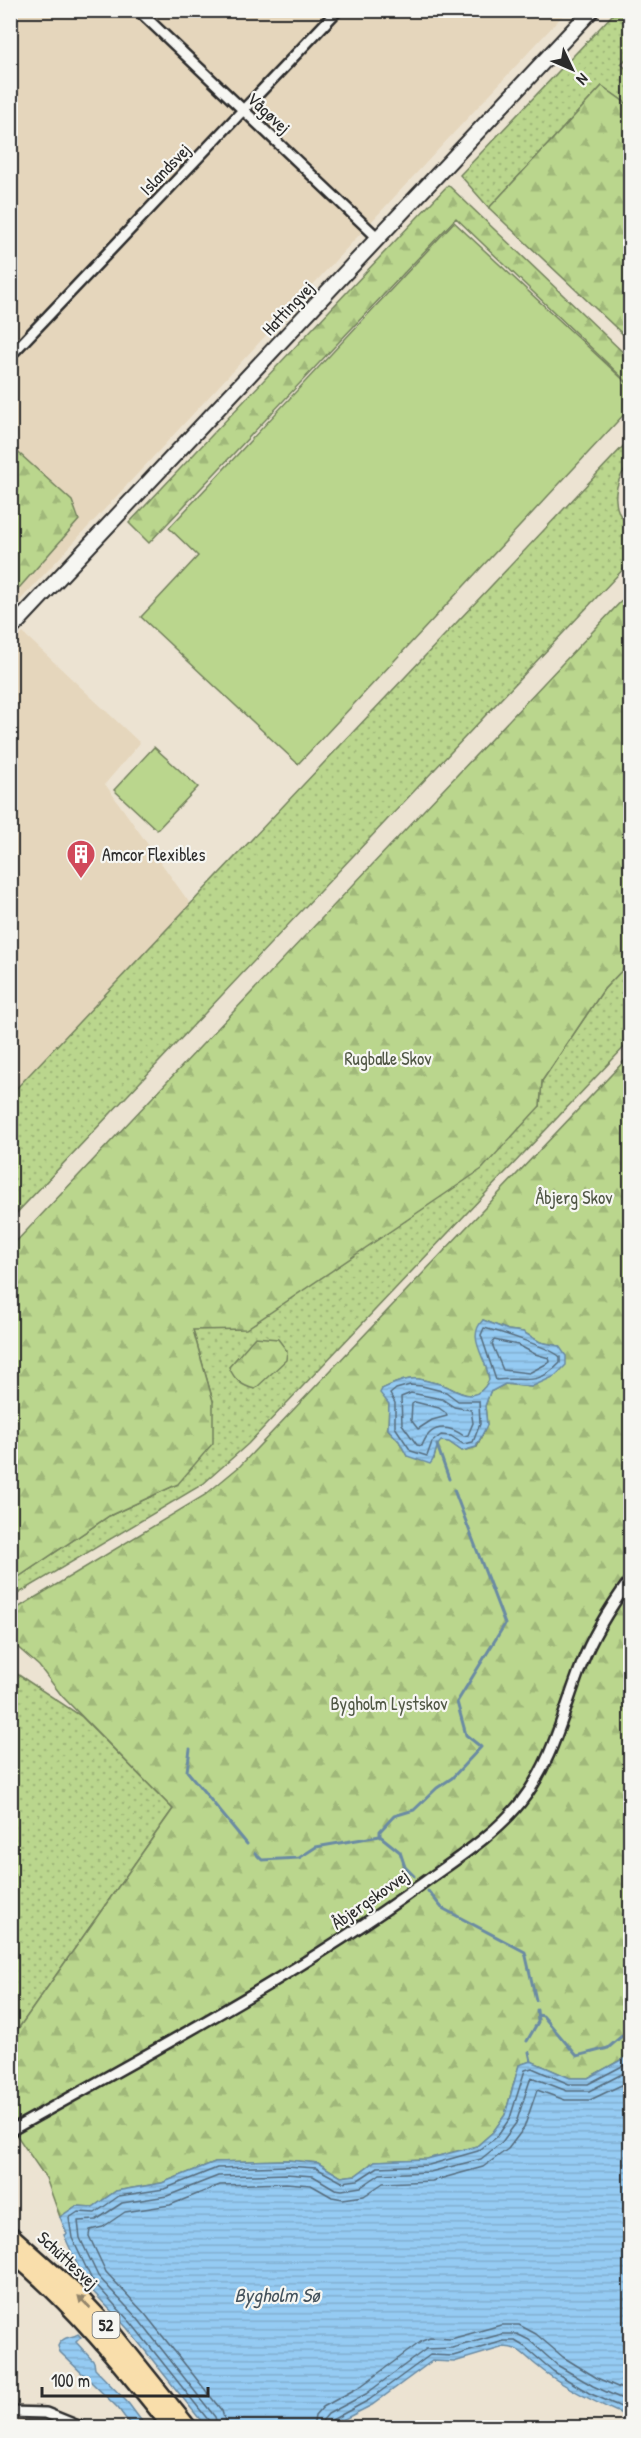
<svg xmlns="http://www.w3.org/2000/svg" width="641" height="2438" font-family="'Patrick Hand',sans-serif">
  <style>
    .built { fill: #e5d6bc }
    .grass { fill: url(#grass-dots); stroke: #72805c; stroke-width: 1.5 }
    .forest { fill: url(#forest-firs); stroke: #72805c; stroke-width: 1.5; fill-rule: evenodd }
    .park { fill: #bad68d; stroke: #72805c; stroke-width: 1.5 }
    .water { fill: url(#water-rules); stroke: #6b8ba3; stroke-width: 1.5 }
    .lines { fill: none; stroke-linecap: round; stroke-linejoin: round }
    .shore { stroke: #556b7b; stroke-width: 1.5 }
    .stream { stroke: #6b8ba3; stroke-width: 3 }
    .street-casing { stroke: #2b2b2b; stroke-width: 14 }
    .secondary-casing { stroke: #2b2b2b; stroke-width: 18 }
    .primary-casing { stroke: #2b2b2b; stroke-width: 20 }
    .street { stroke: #f6f6f2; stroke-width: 9 }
    .secondary { stroke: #f6f6f2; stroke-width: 14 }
    .primary { stroke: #f9deab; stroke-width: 15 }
    .oneway { fill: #92846b }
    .labels { text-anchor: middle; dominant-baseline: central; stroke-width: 4.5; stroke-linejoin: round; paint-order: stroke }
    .shield { fill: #f6f6f2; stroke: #686867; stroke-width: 1.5 }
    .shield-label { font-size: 16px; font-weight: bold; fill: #2b2b2b }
    .street-label { font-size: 18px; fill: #2b2b2b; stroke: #f6f6f2 }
    .poi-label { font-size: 18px; fill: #2b2b2b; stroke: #f6f6f2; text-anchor: start }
    .park-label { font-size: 18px; fill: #4f5644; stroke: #f6f6f2 }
    .water-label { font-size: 20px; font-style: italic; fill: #46535d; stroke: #f6f6f2 }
  </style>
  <defs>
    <pattern id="grass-dots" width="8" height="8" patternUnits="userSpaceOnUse" patternTransform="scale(1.5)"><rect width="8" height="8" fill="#bad68d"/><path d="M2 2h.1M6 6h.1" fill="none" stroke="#a0b87a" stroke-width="1.8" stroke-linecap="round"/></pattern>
    <pattern id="forest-firs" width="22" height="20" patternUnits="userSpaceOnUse" patternTransform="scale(1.5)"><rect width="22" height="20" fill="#bad68d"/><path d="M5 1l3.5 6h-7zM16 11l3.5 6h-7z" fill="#a0b87a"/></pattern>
    <pattern id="water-rules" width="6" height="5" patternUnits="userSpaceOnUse" patternTransform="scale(1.5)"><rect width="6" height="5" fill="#95cbf3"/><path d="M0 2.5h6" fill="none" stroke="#81aed0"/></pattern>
  </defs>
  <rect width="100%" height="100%" fill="#ece3d2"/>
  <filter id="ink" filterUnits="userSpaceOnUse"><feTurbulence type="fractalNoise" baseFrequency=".0167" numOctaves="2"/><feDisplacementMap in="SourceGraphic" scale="12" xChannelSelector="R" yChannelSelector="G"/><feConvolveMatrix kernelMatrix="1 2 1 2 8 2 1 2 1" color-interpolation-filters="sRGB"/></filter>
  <g filter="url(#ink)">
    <!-- built -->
    <path class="built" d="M11 11H567L11 610Z
      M23 633 140 743 105 784 191 905 11 1094 10 647Z"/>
    <!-- grass -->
    <path class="grass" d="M616 11H630V55L621 64 630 72V106L602 86 489 208 460 175Z
      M630 439V465C617 475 612 497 619 513 621 518 628 523 630 528 633 537 631 553 630 562L11 1219V1094Z
      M630 962V1041L248 1444 203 1484 11 1598V1582L109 1516 178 1484 213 1401 193 1330 540 1106 542 1081 604 989Z
      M11 1670 81 1716 173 1809 11 2039Z"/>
    <!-- forest -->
    <path class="forest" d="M602 86 630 106V341L489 208Z
      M448 185 630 359V385L456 218 149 543 129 523Z
      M11 446 72 501 79 520 11 597Z
      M630 592V962L604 989 542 1081 540 1106 482 1169 246 1329 193 1330 213 1401V1443L178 1484 109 1516 11 1582V1247Z
      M630 1055V2055L588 2078H570L531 2061 519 2065 505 2115 493 2132 477 2146 427 2159 375 2161 356 2175 341 2177 318 2163 287 2160 215 2162 162 2183 116 2191 93 2207 76 2206 60 2217 46 2178 11 2127V2039L173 1809 62 1696 39 1666 15 1645H11V1612L205 1495 240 1466ZM483 1320 508 1330 523 1332 540 1342 559 1346 531 1387 505 1384 490 1392 485 1406 487 1425 477 1447 462 1451 449 1442 441 1440 437 1445 434 1459 407 1456 399 1441 388 1429 389 1404 382 1389C395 1383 409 1376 423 1380 431 1382 444 1384 450 1388 466 1397 479 1400 489 1380L486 1362 478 1345Z
      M255 1337 278 1339 287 1351 286 1360 255 1389C241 1386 234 1379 229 1367Z"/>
    <!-- park -->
    <path class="park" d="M454 222 630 386V408L298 764 141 617 198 556 169 528Z
      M154 747 198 787 157 830 114 790Z"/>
    <!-- water -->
    <path class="water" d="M483 1320 508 1330 523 1332 540 1342 559 1346 566 1356V1365L555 1376 531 1387 505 1384 490 1392 485 1406 487 1425 476 1447 462 1451 449 1442 441 1441C434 1447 437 1457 430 1464L407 1456 399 1441 388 1429 389 1404 380 1393 382 1389C395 1383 409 1376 423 1380 431 1382 444 1384 450 1388 466 1397 479 1400 489 1380 488 1359 465 1338 483 1320Z
      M630 2055V2406L622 2414C592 2401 561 2386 536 2365 525 2356 519 2347 504 2347L454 2362 432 2361 372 2405 329 2427H206L127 2328 86 2284 64 2235 67 2234 60 2217 76 2206 93 2207 116 2191 162 2183 215 2162 287 2160 318 2163 341 2177 356 2175 375 2161 427 2159 477 2146 493 2132 505 2115 519 2065 531 2061 570 2078H588Z
      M78 2334 81 2337 76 2342 94 2362 95 2369 129 2404 146 2427H132L118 2408 60 2352 58 2346C63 2335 71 2339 78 2334Z"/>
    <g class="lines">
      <!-- shore -->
      <path class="shore" d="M484 1328C497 1331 554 1349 560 1357V1363C536 1388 524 1376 496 1380L481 1335Z
        M494 1340 518 1345 535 1354 549 1358 550 1362 529 1373 503 1370 492 1344Z
        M410 1385 422 1386 446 1392 458 1401H479L480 1424 473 1442 463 1444 451 1436 441 1435 432 1442 427 1456 411 1451 395 1427V1403L390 1394 396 1389Z
        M411 1393 442 1399 454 1407 471 1410 473 1423 468 1435 464 1436C447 1424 430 1424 422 1446L417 1445 402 1424 401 1397Z
        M415 1402 439 1408 446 1413 447 1416 432 1420 418 1429 411 1420 412 1404Z
        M210 2428 209 2421 132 2324 92 2280 72 2238 69 2218 78 2212 95 2213 119 2196 164 2189 217 2168 286 2166 316 2168 342 2182 358 2180 378 2167 429 2165 478 2151 497 2137 510 2118 525 2070 532 2068 569 2084H588L630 2062
        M218 2428 215 2417 138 2319 98 2276 80 2238 78 2221 96 2220 122 2203 167 2196 218 2176 286 2174 313 2176 335 2189 342 2190 361 2187 380 2174 430 2172 481 2159 502 2142 516 2123 531 2077 567 2091H589L630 2070
        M227 2428 222 2411 145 2314 106 2272 89 2236 90 2230 103 2227 125 2212 170 2205 220 2185 286 2183 311 2185 332 2197 343 2199 364 2196 383 2183 432 2181 483 2167 508 2149 524 2128 537 2090 565 2100H590L630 2081
        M313 2428 315 2416 323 2407 361 2386 422 2341 430 2338 451 2339 501 2325H519L536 2334 563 2357 597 2378 620 2388 630 2387
        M322 2428 323 2420 328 2414 366 2394 426 2349 452 2348 502 2334H517L529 2340 557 2365 593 2386 620 2398 630 2396
        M330 2428 332 2420 369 2400 430 2355 453 2356 504 2341H515L525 2347 553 2371 589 2393 621 2407 630 2404"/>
      <!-- stream -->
      <path class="stream" d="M437 1445 449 1479
        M190 1749 187 1771 247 1844
        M255 1853 262 1860 299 1858 316 1847 380 1836
        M414 1876 405 1867 400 1852 380 1836V1831L394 1816 414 1810 437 1788 452 1778 481 1747 466 1735 457 1702 505 1624 454 1490
        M428 1891 442 1908 525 1952 536 2000
        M538 2015 543 2016 577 2056 608 2048 630 2029
        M527 2041 538 2022 537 2010
        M529 2052 531 2061"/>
      <!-- street casing -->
      <g class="street-casing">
        <path id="street" d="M138 10 378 238
          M10 356 338 10
          M10 2131C149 2053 290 1979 419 1886 453 1861 494 1836 521 1802 553 1761 562 1715 581 1666 592 1636 611 1606 630 1580
          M10 2412 46 2413 83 2428"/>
      </g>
      <!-- secondary casing -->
      <g class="secondary-casing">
        <path id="secondary" d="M10 630 592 10"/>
      </g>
      <!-- primary casing -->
      <g class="primary-casing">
        <path id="primary" d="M10 2234 78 2295 107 2326 189 2428
          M10 2252C72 2303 122 2365 172 2428"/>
      </g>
      <!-- street -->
      <use href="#street" class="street"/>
      <!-- secondary -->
      <use href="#secondary" class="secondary"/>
      <!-- primary -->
      <use href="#primary" class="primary"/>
    </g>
    <!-- one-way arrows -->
    <defs><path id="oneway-solid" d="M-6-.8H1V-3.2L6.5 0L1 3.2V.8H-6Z" transform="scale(1.5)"/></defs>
    <use class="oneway" href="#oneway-solid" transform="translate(84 2302) rotate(-134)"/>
  </g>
  <!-- icons -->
  <defs>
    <g id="building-pin" transform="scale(1.5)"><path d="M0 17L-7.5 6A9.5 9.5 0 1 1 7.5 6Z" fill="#d1495b" stroke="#f6f6f2"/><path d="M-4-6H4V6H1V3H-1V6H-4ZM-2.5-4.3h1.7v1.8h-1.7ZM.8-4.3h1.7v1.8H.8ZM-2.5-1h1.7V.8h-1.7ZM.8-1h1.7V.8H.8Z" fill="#fff"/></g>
  </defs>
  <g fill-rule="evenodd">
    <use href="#building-pin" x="81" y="854"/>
  </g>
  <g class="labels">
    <!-- shield labels -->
    <rect class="shield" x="92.5" y="2312" width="27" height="26" rx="4.5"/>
    <g class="shield-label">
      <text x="106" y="2325">52</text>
    </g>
    <!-- street labels -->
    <g class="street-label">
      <text transform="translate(269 113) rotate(43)">Vågøvej</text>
      <text transform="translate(165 169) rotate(-46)">Islandsvej</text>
      <text transform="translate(288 308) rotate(-47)">Hattingvej</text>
      <text transform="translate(370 1899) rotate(-35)">Åbjergskovvej</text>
      <text transform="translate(68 2260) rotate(43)">Schüttesvej</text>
    </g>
    <!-- poi labels -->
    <g class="poi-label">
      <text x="102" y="854">Amcor Flexibles</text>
    </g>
    <!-- park labels -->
    <g class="park-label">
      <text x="388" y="1058">Rugballe Skov</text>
      <text x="574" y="1197">Åbjerg Skov</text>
      <text x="389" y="1703">Bygholm Lystskov</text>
    </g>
    <!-- water labels -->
    <g class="water-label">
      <text x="277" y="2294">Bygholm Sø</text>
    </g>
  </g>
  <!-- margin -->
  <rect width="641" height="2438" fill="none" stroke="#f6f6f2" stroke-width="36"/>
  <rect x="18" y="18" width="605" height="2402" fill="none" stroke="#2b2b2b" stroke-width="2" filter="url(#ink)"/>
  <!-- north arrow -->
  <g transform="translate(572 69) rotate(134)" stroke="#f6f6f2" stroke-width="4.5" paint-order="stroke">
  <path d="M0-4.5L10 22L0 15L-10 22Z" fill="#2b2b2b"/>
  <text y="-9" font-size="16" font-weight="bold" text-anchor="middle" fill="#2b2b2b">N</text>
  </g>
  <!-- scale -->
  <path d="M42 2387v9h166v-9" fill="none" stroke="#2b2b2b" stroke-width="3"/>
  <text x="51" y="2387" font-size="18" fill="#2b2b2b" stroke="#f6f6f2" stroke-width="4.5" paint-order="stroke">100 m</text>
</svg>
